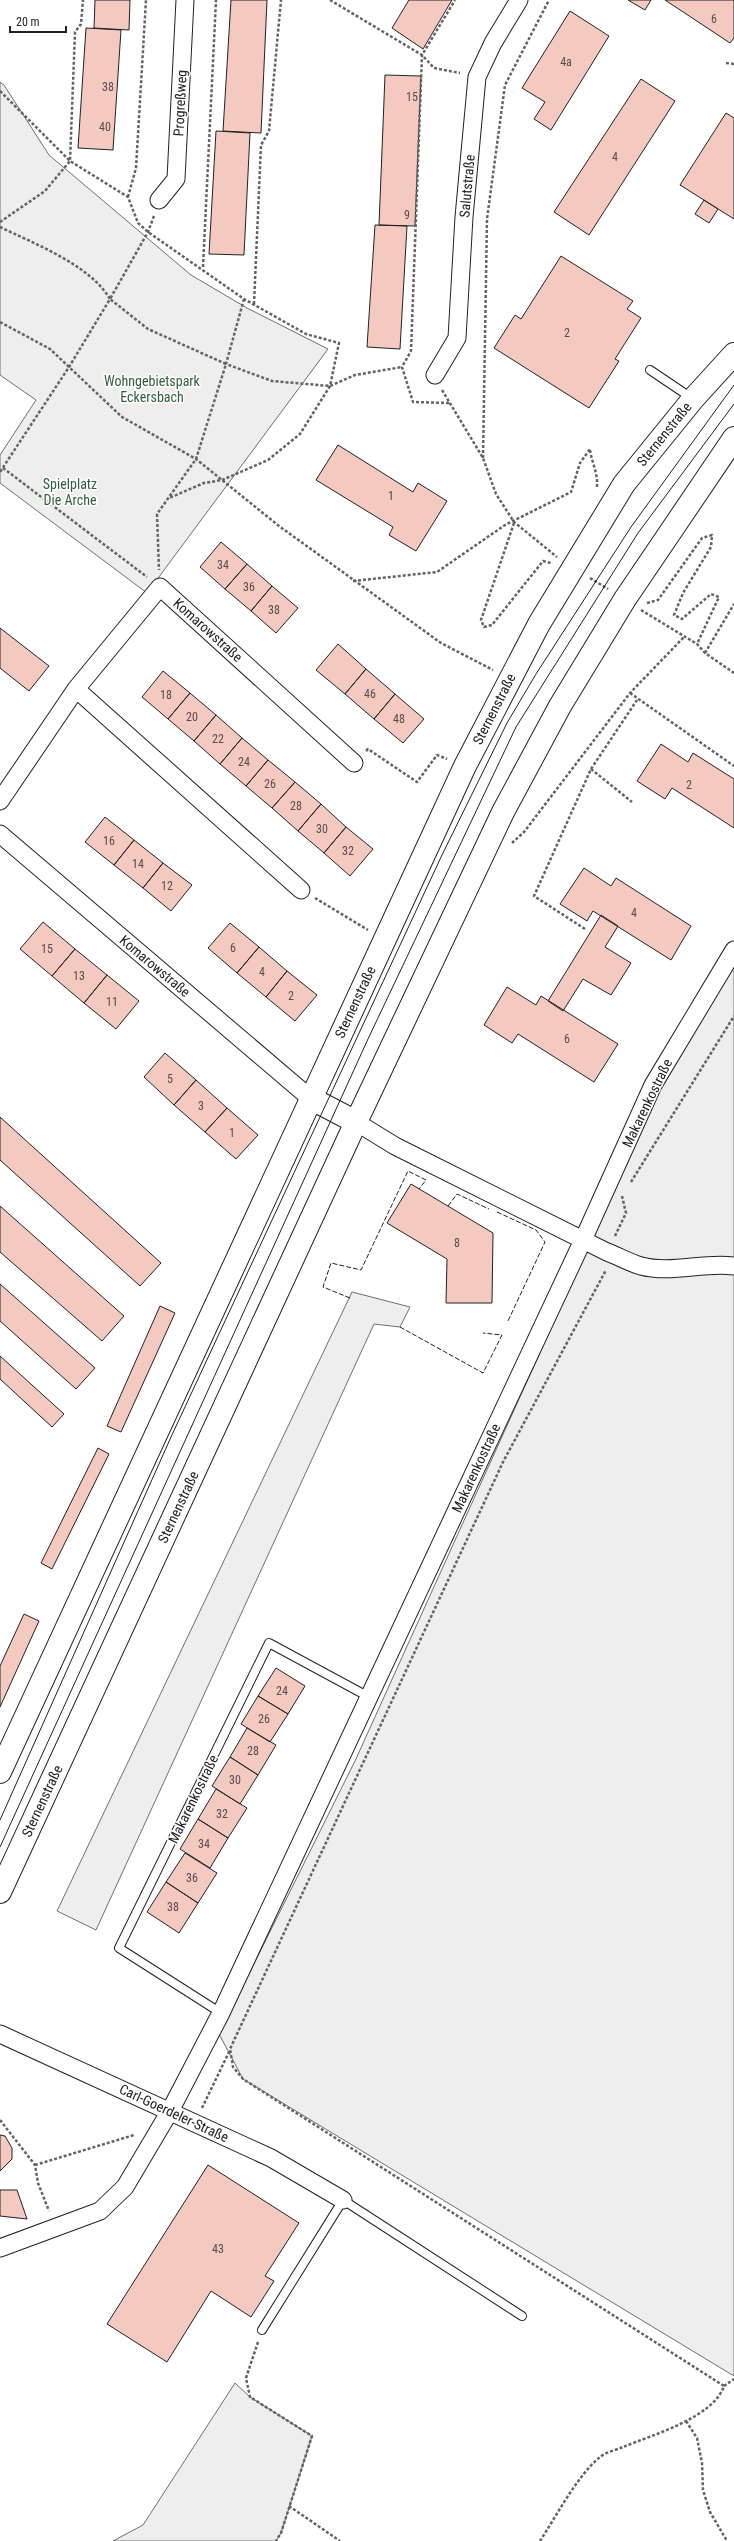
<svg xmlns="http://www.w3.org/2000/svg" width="734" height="2541" font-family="'Roboto Condensed',sans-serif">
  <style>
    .green { fill: #eee; stroke: #6f6f6f }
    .building { fill: #f3c9c0; stroke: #222 }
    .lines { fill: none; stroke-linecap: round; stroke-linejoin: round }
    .lane-casing { stroke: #222; stroke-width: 10 }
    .street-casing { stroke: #222; stroke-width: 19 }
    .secondary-casing { stroke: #222; stroke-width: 24 }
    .path { stroke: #646464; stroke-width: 2.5; stroke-dasharray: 3 2; stroke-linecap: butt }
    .lane { stroke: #fff; stroke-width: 8 }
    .street { stroke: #fff; stroke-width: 17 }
    .secondary { stroke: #fff; stroke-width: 22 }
    .tram { stroke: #222; stroke-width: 1 }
    .fence { stroke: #222; stroke-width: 1; stroke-dasharray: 5 2; stroke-linecap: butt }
    .labels { text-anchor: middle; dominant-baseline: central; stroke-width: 3; stroke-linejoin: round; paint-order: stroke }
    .number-label { font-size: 12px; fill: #564c4a }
    .street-label { font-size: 14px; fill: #222; stroke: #fff }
    .park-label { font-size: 14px; fill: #2f5e38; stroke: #fff }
  </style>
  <rect width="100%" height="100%" fill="#fff"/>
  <!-- green -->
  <path class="green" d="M0 82 4 85 49 155 191 275 247 308 328 349 147 593 0 483V455L36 400 0 375Z
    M734 964V2376L243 2079 219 2034 355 1761 670 1066Z
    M352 1292 410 1307 400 1327 374 1324 96 1930 57 1911Z
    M235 2383 250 2397 312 2436 281 2533 276 2541H113L143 2525Z"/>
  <!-- building -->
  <path class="building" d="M95 0H130L129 30 94 28Z
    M231 0H267L261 133 223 131Z
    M409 0H452L423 49 392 28Z
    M628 0H651L645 10Z
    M665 0H734V38L730 43Z
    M570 11 609 36 551 130 534 119 545 102 522 88Z
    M86 28 121 30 113 150 78 148Z
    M385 75 421 76 415 226 379 225Z
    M641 79 675 101 589 235 554 212Z
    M726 113 734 118V219L680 185Z
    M216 131 250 133 244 255 209 254Z
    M704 200 718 209 709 223 695 214Z
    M375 225 407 226 400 349 367 347Z
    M561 256 633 301 627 309 641 318 615 359 619 361 589 408 494 348 515 315 521 319Z
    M338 445 413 492 418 483 447 501 416 551 389 535 393 527 316 480Z
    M221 542 247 564 225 589 200 567Z
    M247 564 272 586 251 611 225 589Z
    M272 586 298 608 276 633 251 611Z
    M0 628 49 666 29 691 0 668Z
    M338 644 366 669 345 694 316 670Z
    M366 669 395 694 374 719 345 694Z
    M163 671 190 693 168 719 142 697Z
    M190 693 216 715 194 741 168 719Z
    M395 694 424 719 403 743 374 719Z
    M216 715 242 738 220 764 194 741Z
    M242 738 268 760 246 786 220 764Z
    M661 744 688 762 693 753 734 779V828L672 788 665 799 637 781Z
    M268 760 295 782 272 808 246 786Z
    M295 782 321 804 298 831 272 808Z
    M321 804 346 827 324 853 298 831Z
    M105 817 134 840 114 865 85 842Z
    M346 827 373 849 350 876 324 853Z
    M134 840 163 863 143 888 114 865Z
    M163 863 192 885 171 911 143 888Z
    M584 868 611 886 616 878 691 926 671 960 593 911 587 921 560 904Z
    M601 915 618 926 605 947 631 963 611 995 583 979 563 1011 548 1001Z
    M43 922 75 949 52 976 20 949Z
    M230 923 259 947 237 973 208 948Z
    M259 947 287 971 266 997 237 973Z
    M75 949 107 975 84 1003 52 976Z
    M287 971 317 995 295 1021 266 997Z
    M107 975 139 1001 116 1029 84 1003Z
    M507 987 536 1005 541 996 618 1044 594 1082 518 1034 512 1043 484 1025Z
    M165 1053 196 1080 174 1105 144 1077Z
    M196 1080 227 1108 205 1132 174 1105Z
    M227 1108 258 1135 236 1159 205 1132Z
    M0 1117 161 1263 140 1286 0 1160Z
    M411 1184 493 1233 492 1303H446L447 1259 387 1223Z
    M0 1206 124 1316 102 1341 0 1252Z
    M0 1284 95 1368 76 1389 0 1321Z
    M160 1306 175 1313 121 1432 107 1426Z
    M0 1356 64 1414 52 1427 0 1379Z
    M98 1448 109 1454 52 1569 41 1563Z
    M24 1614 39 1621 0 1707V1666Z
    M276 1668 305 1686 288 1714 258 1696Z
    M258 1696 288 1714 270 1742 241 1724Z
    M247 1728 276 1745 258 1775 230 1757Z
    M230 1757 258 1775 240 1804 212 1786Z
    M216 1789 247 1808 228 1838 198 1819Z
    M198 1819 228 1838 210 1868 180 1849Z
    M185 1853 217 1873 198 1903 166 1882Z
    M166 1882 198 1903 179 1933 147 1912Z
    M0 2135 5 2136 12 2148V2159L0 2171Z
    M208 2165 299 2223 265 2276 274 2281 251 2317 211 2291 167 2362 107 2324Z
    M0 2190H17L27 2219 0 2216Z"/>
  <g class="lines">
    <!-- lane casing -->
    <g class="lane-casing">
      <path id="lane" d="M650 370 693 399
        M221 2013 119 1948 269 1643 369 1697
        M262 2330 343 2200 522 2316"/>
    </g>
    <!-- street casing -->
    <g class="street-casing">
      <path id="street" d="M159 200 176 179 185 0
        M435 375 457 338 464 217 477 77 493 43 519 0
        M76 689 301 890
        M0 801 76 689 160 587 354 763
        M0 834 310 1098
        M356 1122 395 1146 607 1252C618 1256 630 1263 641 1266 671 1274 703 1262 734 1266
        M0 2034 271 2158 343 2200
        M0 2248 100 2211 125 2187 170 2111 221 2013 583 1240 653 1085 734 950"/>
    </g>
    <!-- secondary casing -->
    <g class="secondary-casing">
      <path id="secondary" d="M310 1098 356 1122
        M0 1772 465 766 539 624 624 484 693 399 734 354
        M0 1892 356 1122 503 812 560 706 625 599 734 438"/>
    </g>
    <!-- path -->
    <path class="path" d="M330 0 422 55 434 68 460 73
      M726 63 734 64
      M0 91 70 161 128 197 138 223 148 232 244 299 306 334 339 343 330 386 300 434 268 460 222 480 204 483 167 499
      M128 197 136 168 146 0
      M154 216 148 232 110 299 148 329 226 364 196 459 157 514 159 570
      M0 222 45 191 70 161 75 32 81 24 83 0
      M0 227C35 244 90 265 110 299L69 367 0 472
      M203 267 216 0
      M244 299 226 364 272 381 330 386 355 375 402 367
      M254 304 261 145 269 131 281 0
      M0 322 50 349 122 417 196 459 279 526 441 643 493 670
      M442 390 483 458 496 494 514 522 557 557
      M449 403 413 402 402 367 411 351 422 55 455 0
      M590 450C592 463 598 473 597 487
      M483 458 487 219 505 85 549 0
      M3 468 147 577
      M514 523 481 620 484 627 492 625 543 561 551 563
      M590 578 608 589
      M353 581 437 572 505 525 571 492 580 463 590 449
      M647 603 658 600 702 538 712 535 711 547 683 593 674 615 682 619 711 594 719 597 697 644
      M641 610 697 644 705 653 734 673
      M705 653 734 604
      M630 693 734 766
      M366 751 368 749 417 782 437 755 447 759
      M591 769 632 802
      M512 843 524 832 630 693 684 637
      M315 898 368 930
      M585 929 534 896 591 769 637 700
      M631 1182 734 1016
      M615 1236 626 1213 622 1196
      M202 2108 230 2050
      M0 2120 35 2165 38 2183 49 2211
      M35 2165 134 2135
      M258 2342 246 2378 250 2397 312 2436 281 2533 276 2541
      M724 2386 734 2379
      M686 2421 697 2438 702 2463 703 2490 710 2512 727 2541
      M289 2506 340 2541
      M540 2541C557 2515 577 2476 600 2457 606 2452 616 2450 623 2447 652 2435 713 2418 724 2386L243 2079 233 2067 230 2049 503 1462 606 1270"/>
    <!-- lane -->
    <use href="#lane" class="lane"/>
    <!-- street -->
    <use href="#street" class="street"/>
    <!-- secondary -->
    <use href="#secondary" class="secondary"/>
    <!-- tram -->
    <path class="tram" d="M0 1820 171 1437 442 855 507 723 536 674 631 527 734 385
      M0 1847 368 1039 516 727 638 533 734 404"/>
    <!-- fence -->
    <path class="fence" d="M448 1206 457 1194 489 1209
      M497 1212 536 1230 545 1242 508 1321
      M350 1298 323 1287 331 1263 361 1270 408 1171 426 1180 419 1189
      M400 1327 483 1373 502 1335 483 1333"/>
  </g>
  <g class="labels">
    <!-- number labels -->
    <g class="number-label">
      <text x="714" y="19">6</text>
      <text x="566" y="62">4a</text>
      <text x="108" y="87">38</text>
      <text x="412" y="97">15</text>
      <text x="105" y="127">40</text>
      <text x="615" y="157">4</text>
      <text x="407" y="215">9</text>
      <text x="567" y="333">2</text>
      <text x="391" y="496">1</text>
      <text x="223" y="565">34</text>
      <text x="249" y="587">36</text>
      <text x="274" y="610">38</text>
      <text x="370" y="694">46</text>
      <text x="166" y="695">18</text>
      <text x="192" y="717">20</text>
      <text x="399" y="719">48</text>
      <text x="218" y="739">22</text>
      <text x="244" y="762">24</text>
      <text x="270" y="784">26</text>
      <text x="689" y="785">2</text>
      <text x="296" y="806">28</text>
      <text x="322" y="829">30</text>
      <text x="109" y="841">16</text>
      <text x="348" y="851">32</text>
      <text x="138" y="864">14</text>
      <text x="167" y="886">12</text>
      <text x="634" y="913">4</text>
      <text x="233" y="948">6</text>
      <text x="47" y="949">15</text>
      <text x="262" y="972">4</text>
      <text x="79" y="976">13</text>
      <text x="291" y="996">2</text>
      <text x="112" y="1002">11</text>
      <text x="567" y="1039">6</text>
      <text x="170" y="1079">5</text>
      <text x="201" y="1106">3</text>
      <text x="232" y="1133">1</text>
      <text x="457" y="1243">8</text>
      <text x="282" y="1691">24</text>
      <text x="264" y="1719">26</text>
      <text x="253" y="1751">28</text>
      <text x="235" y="1780">30</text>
      <text x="222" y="1814">32</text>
      <text x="204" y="1844">34</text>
      <text x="192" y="1878">36</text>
      <text x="173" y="1907">38</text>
      <text x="218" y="2249">43</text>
    </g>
    <!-- street labels -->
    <g class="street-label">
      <text transform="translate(180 103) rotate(-87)">Progreßweg</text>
      <text transform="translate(467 186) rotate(-85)">Salutstraße</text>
      <text transform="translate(664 434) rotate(-51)">Sternenstraße</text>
      <text transform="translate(208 630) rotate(42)">Komarowstraße</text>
      <text transform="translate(494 709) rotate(-63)">Sternenstraße</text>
      <text transform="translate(155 966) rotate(40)">Komarowstraße</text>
      <text transform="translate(355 1002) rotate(-65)">Sternenstraße</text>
      <text transform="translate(647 1103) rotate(-64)">Makarenkostraße</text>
      <text transform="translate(476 1468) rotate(-65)">Makarenkostraße</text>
      <text transform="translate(178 1507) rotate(-65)">Sternenstraße</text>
      <text transform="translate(193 1799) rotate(-64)">Makarenkostraße</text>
      <text transform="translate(42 1801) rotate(-65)">Sternenstraße</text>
      <text transform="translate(174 2113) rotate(25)">Carl-Goerdeler-Straße</text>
    </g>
    <!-- park labels -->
    <g class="park-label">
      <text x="152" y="381">Wohngebietspark<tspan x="152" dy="16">Eckersbach</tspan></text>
      <text x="70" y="484">Spielplatz<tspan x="70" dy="16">Die Arche</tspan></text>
    </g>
  </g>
  <!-- scale -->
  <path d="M10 26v6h56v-6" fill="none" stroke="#222222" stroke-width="2"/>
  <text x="16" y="26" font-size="12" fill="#222222" stroke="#ffffff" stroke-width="3" paint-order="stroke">20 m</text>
</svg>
